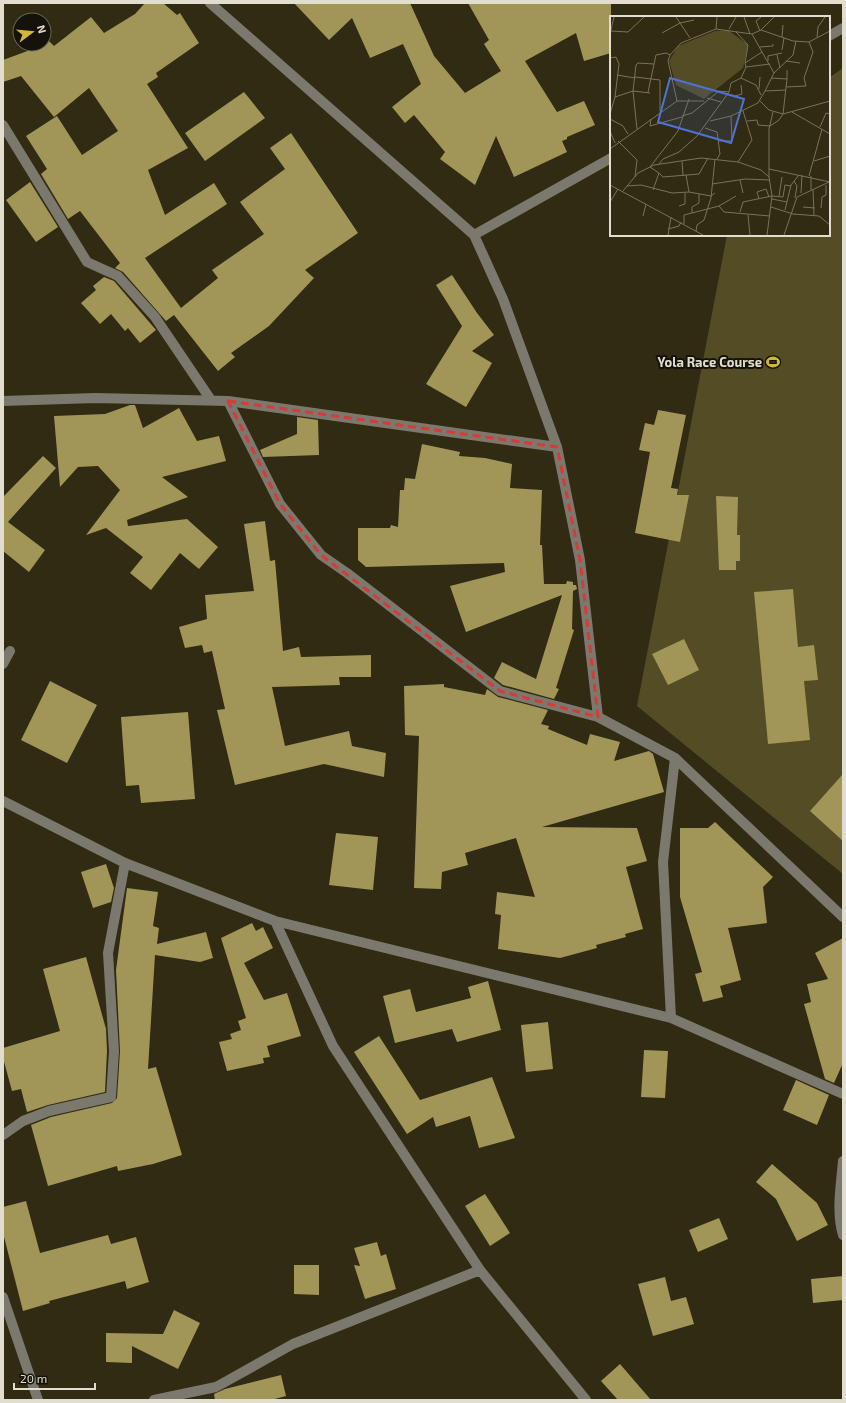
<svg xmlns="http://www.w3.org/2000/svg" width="846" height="1403" font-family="'Exo 2',sans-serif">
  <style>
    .garden { fill: #544c25 }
    .building { fill: #a29558 }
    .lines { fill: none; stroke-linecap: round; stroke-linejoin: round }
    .minor { stroke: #7b796d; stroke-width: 10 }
    .marked { fill: none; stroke: #d73a39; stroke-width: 3; stroke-dasharray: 8 5; stroke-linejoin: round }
    .labels { text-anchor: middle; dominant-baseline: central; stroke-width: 4; stroke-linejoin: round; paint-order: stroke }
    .poi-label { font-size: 13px; font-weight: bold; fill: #e1decf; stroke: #151309; text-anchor: end }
    .inset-road { fill: none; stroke: #77735e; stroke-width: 1 }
    .view { fill: #4e72d6; fill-opacity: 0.15; stroke: #4e72d6; stroke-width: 2 }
    .inset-edge { fill: none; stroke: #e1decf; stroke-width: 2 }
  </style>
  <rect width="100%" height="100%" fill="#302b12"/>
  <!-- garden -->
  <path class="garden" d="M843 68V874L637 706 727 235H829V78Z"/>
  <!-- building -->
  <path class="building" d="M145 3H163L177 15 180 13 199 43 156 73 158 77 147 84 188 148 148 170 165 215 214 183 227 204 145 258 181 308 218 278 212 270 264 234 240 202 285 169 270 148 291 133 358 233 305 270 314 278 269 326 231 353 235 357 218 371 174 315 166 321 123 272 115 268 120 263 80 211 68 219 41 174 47 169 26 136 57 116 82 155 118 131 89 88 54 117 21 76 3 82V60L41 46 48 40 54 46 91 17 104 33 135 14Z
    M294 3H410L434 56 465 93 501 71 484 44 489 40 468 3H611V53L584 61 576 33 525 61 557 112 584 101 595 125 567 137V139L562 141 567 152 514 177 496 136 475 185 440 159 445 152 414 115 405 123 392 107 421 84 403 44 370 58 352 18 329 40Z
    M244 92 265 118 205 161 185 133Z
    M30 182 58 227 36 242 6 200Z
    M452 275 477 313 494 335 472 351 492 363 466 407 426 384 462 326 436 285Z
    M104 277 114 281 156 330 140 343 128 328 125 331 111 314 100 324 81 303 96 290 93 286Z
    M130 405H135L143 428 179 408 197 441 219 436 226 461 162 477 188 497 127 520 128 526 187 519 218 547 199 569 180 553 151 590 130 573 143 557 106 528 86 535 120 490 98 466 78 467 60 487 54 416 105 414Z
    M658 410 686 415 671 488 678 489 677 495H689L680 542 635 533 650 452 639 450 645 423 654 425Z
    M297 417 318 420 319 455 263 457 260 450 297 434Z
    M422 444 460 452 459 456 485 458 512 464 510 488 542 490 540 545H542L544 584H566L567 581 573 582V585H576L577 589 573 591 572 629 574 630 556 688 559 689 554 699 503 685 494 678 502 662 536 679 562 595 466 632 450 586 505 572 504 563 366 567 358 560V528H390L391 525 398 527 400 490H404L405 478 415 479Z
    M43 456 56 468 8 522 45 550 29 572 3 551V497Z
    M716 496 738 497 737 535H740V561H736V570H719Z
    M265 521 270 561 275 560 283 651 299 647 301 657 371 655V677H339L340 685 272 687 285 746 349 731 352 746 386 753 384 777 324 764 235 785 217 710 225 709 212 651 204 653 202 645 185 648 179 627 207 619 205 595 254 591 244 524Z
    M793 589 798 647 814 645 818 680 804 681 810 740 768 744 754 592Z
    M684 639 699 670 668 685 652 654Z
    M50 681 97 705 67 763 21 740Z
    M444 684V687L485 695 487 689 498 697 548 710 541 724 549 726 548 729 587 745 590 734 620 742 614 761 649 751 653 754 664 792 542 827 637 828 647 861 626 867 643 929 625 934 626 937 596 945 597 948 560 958 498 949 501 915 495 914 497 892 535 897 516 838 465 853 468 865 442 872 441 889 414 888 419 736 405 735 404 686Z
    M188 712 195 799 141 803 139 785 126 786 121 717Z
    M843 774V841L810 811Z
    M715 822 773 877 763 887 767 923 728 928 741 980 720 986 723 997 703 1002 695 974 702 972 680 897V828H708Z
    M336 833 378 837 373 890 329 885Z
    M106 864 114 888 111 902 93 908 81 872Z
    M127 888 158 892 153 926 159 928 157 944 206 932 213 958 200 962 155 955 148 1069 156 1067 182 1155 153 1164 118 1171 117 1166 48 1186 31 1125 51 1117 112 1103 117 1098 120 1051 116 970Z
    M252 923 256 931 263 927 273 948 244 963 264 1000 287 993 301 1036 267 1046 270 1057 263 1058 264 1063 227 1071 219 1042 232 1039 230 1034 241 1030 238 1021 246 1018 221 938Z
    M843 938V1063L834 1083 825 1079 804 1004 811 1002 807 984 828 979 815 953Z
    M86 957 106 1029 107 1051 105 1092 48 1105 27 1112 21 1089 12 1091 3 1058V1048L60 1031 43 969Z
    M488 981 501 1030 457 1042 452 1029 395 1043 383 996 410 989 416 1012 471 998 468 987Z
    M548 1022 553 1069 526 1072 521 1025Z
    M379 1036 420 1100 492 1077 515 1138 479 1148 470 1116 436 1127 433 1117 407 1134 354 1052Z
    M644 1050 668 1051 665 1098 641 1097Z
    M796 1080 829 1095 817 1125 783 1110Z
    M772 1164 817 1203 828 1225 797 1241 776 1199 756 1182Z
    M485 1194 510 1233 490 1246 465 1206Z
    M26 1201 40 1253 108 1235 111 1244 136 1237 149 1282 127 1289 125 1281 49 1301 50 1303 23 1311 3 1233V1207Z
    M719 1218 728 1239 698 1252 689 1230Z
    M377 1242 381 1256 386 1254 396 1289 365 1299 354 1265 360 1266 354 1248Z
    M294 1265H319V1295L294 1294Z
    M843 1276V1300L813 1303 811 1279Z
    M665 1277 671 1301 686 1297 694 1324 653 1336 638 1284Z
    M174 1310 200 1323 178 1369 132 1346V1363L106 1362V1333L163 1334Z
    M620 1364 651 1400H618L601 1381Z
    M281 1375 286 1396 271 1400H215L214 1394 225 1389Z"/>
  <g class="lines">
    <!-- minor -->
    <path class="minor" d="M210 3 474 235 611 158
      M829 36 843 28
      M3 125 87 262 118 276 155 317 211 400
      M474 235 503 299 557 447 580 560 598 717
      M3 401 95 398 228 401 557 447
      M228 401 280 504 321 555 347 573 500 691 598 717 675 758 843 917
      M3 664 10 651
      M3 801 125 863 275 921 671 1018 843 1094
      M275 921 333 1046 480 1270 586 1400
      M671 1018 663 862 675 758
      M3 1135 23 1121 49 1111 111 1097 114 1051 108 953 125 863
      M843 1161C841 1185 836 1212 843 1235
      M3 1297 38 1400
      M154 1400 216 1387 293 1344 480 1270"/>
  </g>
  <!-- marked area -->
  <path class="marked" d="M228 401 557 447 580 560 598 717 500 691 321 555 280 504Z"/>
  <!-- icons -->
  <defs>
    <g id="stadium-bare" transform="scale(1.08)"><path d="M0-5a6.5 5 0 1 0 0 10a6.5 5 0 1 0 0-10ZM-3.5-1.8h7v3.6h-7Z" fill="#d0b736" stroke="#151309" stroke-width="2.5" paint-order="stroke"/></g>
  </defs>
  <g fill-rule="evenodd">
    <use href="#stadium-bare" x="773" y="362"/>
  </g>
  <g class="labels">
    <!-- poi labels -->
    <g class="poi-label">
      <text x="762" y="362">Yola Race Course</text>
    </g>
  </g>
  <!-- overview -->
  <g transform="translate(610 16)">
    <rect width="220" height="220" fill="#302b12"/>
    <path d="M118 14 138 29 133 52 94 83 66 69 59 45 68 30 105 15Z" fill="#544c25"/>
    <path class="inset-road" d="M66 1 80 22M134 1 140 18M106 13 107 1M119 13 126 1M151 14 183 25 199 26 220 15M1 15 18 16 34 1M150 15 146 5 151 1M126 16 138 29 135 47M52 17 70 7 84 4M0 18 4 1M172 21 173 9M207 21 208 11 215 1M150 31 163 30V28M172 34 174 22M152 36 164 57M167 39 170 52M0 42 6 41 9 48 5 81 0 98M158 45V40L172 37M176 45 190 47M136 51 160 48M7 59 25 62M25 61 50 64V95M131 62 146 69 151 79M161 62 177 63V54M176 71 196 70 194 62 203 36 199 26M149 73 150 61M155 75 164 57 183 39 186 25M38 76 46 39 56 37 60 39M118 78 125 80 132 78 131 69M5 81 23 75 40 77M97 82 111 86M149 84 159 94 173 98 220 85M67 85H94M182 96 220 118M72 100 82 97 109 75 119 76 121 67 131 62 136 51 135 47 152 36 142 18M0 103 13 110 18 118M41 103 40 110 72 101M100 105 121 100 148 87 155 75 176 74M137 105 147 104 148 109 160 110 169 104 173 98 177 63M210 111 216 97 220 98M95 112 107 116 110 138 107 143M27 113 23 75 26 49 28 47 44 48M0 115 5 127M8 125 27 144 25 161M108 125H122L121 100M0 133 67 85 58 45 60 39 71 27 106 13 142 18 151 14 164 1M72 145 73 160M204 145 220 140M128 146 142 124 133 95M49 148 53 143 69 136 87 120 119 76M159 153 220 166M49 157 40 151 68 115 79 83M76 159 79 176M199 160 212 113M159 161V113L163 96M130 164 133 177M184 165 187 170 185 182M102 168 135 163 160 164M0 169 93 219M17 170 31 169 62 177 79 176 101 180 105 177M43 174 49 157 53 161 89 158 98 142M201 174V160M203 174 204 199M13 175 28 157 44 149 91 142 128 146 151 154 159 161 162 180 157 219M191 177 192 159M169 180 172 161M149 183 147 176 156 173 159 181M162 183 177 186M0 186 8 173M69 190 75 188V177M109 190 114 196 160 200M161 191 183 198 209 200 220 209M193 191 205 192M211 192 212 181 216 179V169M175 194 181 169 189 159M130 196 133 186 162 180 173 181 175 169 181 170M82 197 109 190 126 180M138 199 140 219M33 200 36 188M74 208V199L82 197V191L89 187V178M58 213 69 210 71 206M86 215 87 209 94 204 101 182 105 143M58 219 61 201M174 219 187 181 219 166"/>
    <path class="view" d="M60 62 134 83 121 127 48 106Z"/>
    <rect width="220" height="220" class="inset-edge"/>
  </g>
  <!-- border -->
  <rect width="846" height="1403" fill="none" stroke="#e1decf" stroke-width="8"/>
  <!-- north arrow -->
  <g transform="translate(32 32) rotate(74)"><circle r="19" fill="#151309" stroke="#676458"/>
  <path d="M0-3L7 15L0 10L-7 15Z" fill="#d0b736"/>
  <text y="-6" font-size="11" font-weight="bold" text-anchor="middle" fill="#e1decf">N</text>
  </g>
  <!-- scale -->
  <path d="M14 1383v6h81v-6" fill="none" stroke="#e1decf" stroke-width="2"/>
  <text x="20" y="1383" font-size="12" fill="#e1decf" stroke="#151309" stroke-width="3" paint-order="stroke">20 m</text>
</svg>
